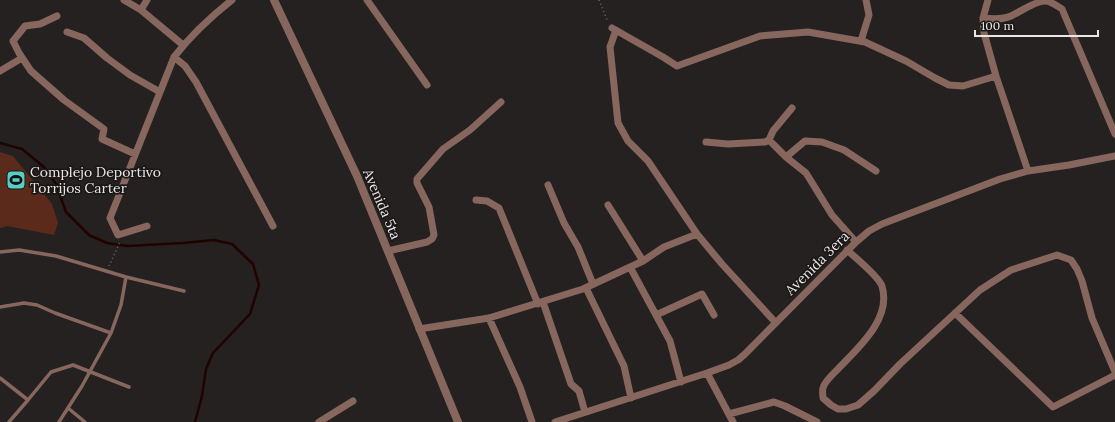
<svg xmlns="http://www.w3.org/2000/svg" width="1115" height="422" font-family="Lora,serif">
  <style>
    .green { fill: #5b2a1b }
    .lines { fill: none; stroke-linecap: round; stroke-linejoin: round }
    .stream { stroke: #200200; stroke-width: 2.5 }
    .path { stroke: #6b6867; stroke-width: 1.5; stroke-dasharray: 1 3; stroke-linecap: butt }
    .service { stroke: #87675d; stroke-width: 3.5 }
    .minor { stroke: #87675d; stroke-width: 7 }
    .tertiary { stroke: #87675d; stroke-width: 8 }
    .labels { text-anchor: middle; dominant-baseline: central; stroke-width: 3.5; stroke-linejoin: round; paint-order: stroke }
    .poi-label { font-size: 14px; fill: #e9e7e6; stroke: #1b1817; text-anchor: start }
    .street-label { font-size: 14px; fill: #e9e7e6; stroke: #1b1817 }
  </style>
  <rect width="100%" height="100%" fill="#252120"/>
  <!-- green -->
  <path class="green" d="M0 152 13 156 52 204 58 223 54 235 7 226 0 228Z"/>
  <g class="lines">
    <!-- stream -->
    <path class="stream" d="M0 143 22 149 44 167 56 184 66 212 89 235 107 243 128 246 183 243 214 240 232 244 253 264 259 285 250 314 213 353 206 369 202 396 195 422"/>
    <!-- path -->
    <path class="path" d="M599 0 608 22
      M109 266 120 242"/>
    <!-- service -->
    <path class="service" d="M0 252 19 250 56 256 126 277 184 291
      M0 307 24 303 37 305 55 313 111 333
      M0 378 28 400 51 372 73 365 129 387
      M68 408 85 422
      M9 422 28 400
      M59 422 82 386 111 333 121 305 126 277"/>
    <!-- minor -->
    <path class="minor" d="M124 0 141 10 183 45
      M367 0 427 85
      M988 0 983 18 984 33 996 76 1028 171
      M141 10 147 0
      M57 16 40 24 25 26 13 41 19 53 31 71 64 100 104 129 102 139 135 154
      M983 18C992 19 1002 20 1011 16 1020 12 1035 1 1045 1 1051 1 1057 6 1062 9L1115 134
      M612 28 663 57 677 66 760 36 808 32 865 42 906 61 935 78 949 85 963 86 996 76
      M616 30 610 47 618 123 628 141 648 161 697 234 722 264 776 323
      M67 32 84 38 107 58 130 75 160 92
      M861 41 869 15 866 0
      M174 57 185 66 196 82 273 226
      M0 71 22 58
      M769 140 786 157 806 173 832 215 856 242
      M706 142 728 144 765 142 769 140 773 131 792 108
      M786 157 805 141 822 142 844 150 876 171
      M548 185 564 223 578 247 593 284
      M476 200 487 201 499 208 538 304
      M608 205 643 261
      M147 226 118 235 110 218 174 57C192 34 209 18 232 0
      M847 250C855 257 879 277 882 286 892 319 858 348 838 369 834 373 824 382 823 388 822 391 823 395 823 398L831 405 838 409H846L858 405 874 391 900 364 980 290 1011 270 1057 255 1071 260 1077 269 1082 281 1092 318 1115 372
      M388 251 427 242 432 239 434 235 429 207 417 183V179L443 149 470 130 501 102
      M630 267 670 341 681 382
      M586 288 624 366 631 398
      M543 302 571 384 579 391 585 412
      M955 313 1053 407 1115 375
      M656 315 702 294 714 315
      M489 318 520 387 532 422
      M419 329 489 318 583 289 643 261 664 247 697 234
      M707 373 733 422
      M729 414 774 402 785 406 817 422
      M319 422 353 401
      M555 422 707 373 729 365 738 360 745 354 856 242 869 231 882 224 1000 179 1028 171 1069 165 1115 156"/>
    <!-- tertiary -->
    <path class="tertiary" d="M274 0 357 176 458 422"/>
  </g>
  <!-- icons -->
  <defs>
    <g id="stadium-square" transform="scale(1)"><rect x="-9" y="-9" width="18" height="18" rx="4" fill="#55cec4" stroke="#1b1817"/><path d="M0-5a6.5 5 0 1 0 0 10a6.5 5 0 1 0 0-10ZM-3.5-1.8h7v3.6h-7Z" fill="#111"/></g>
  </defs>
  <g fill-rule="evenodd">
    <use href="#stadium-square" x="16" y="180"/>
  </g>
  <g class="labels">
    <!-- poi labels -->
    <g class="poi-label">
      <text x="30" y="172">Complejo Deportivo<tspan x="30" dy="16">Torrijos Carter</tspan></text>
    </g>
    <!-- street labels -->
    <g class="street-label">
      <text transform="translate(382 204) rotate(67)">Avenida 5ta</text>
      <text transform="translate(817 263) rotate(-45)">Avenida 3era</text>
    </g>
  </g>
  <!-- scale -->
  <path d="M975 30v6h123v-6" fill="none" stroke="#e9e7e6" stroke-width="2"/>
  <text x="981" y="30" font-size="12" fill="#e9e7e6" stroke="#1b1817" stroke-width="3" paint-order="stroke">100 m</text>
</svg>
